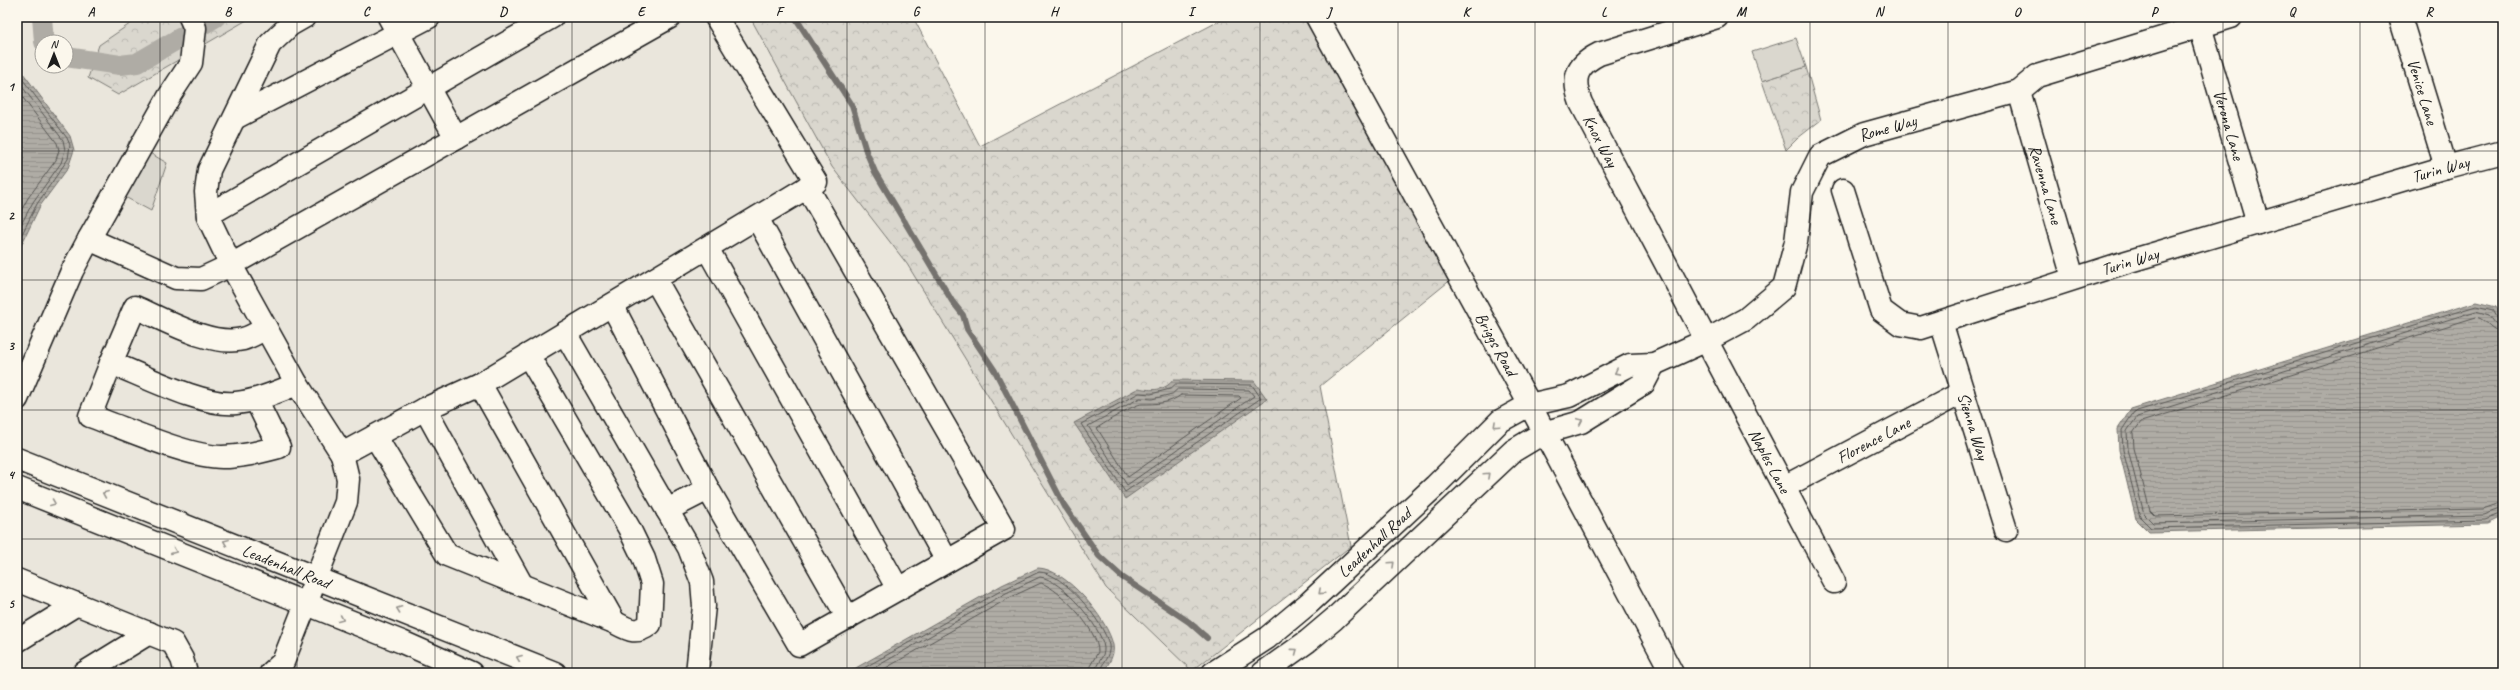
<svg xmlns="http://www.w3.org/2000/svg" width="2520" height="690" font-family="Caveat,sans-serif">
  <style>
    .built { fill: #eae6dc; fill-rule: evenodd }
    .forest { fill: url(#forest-crowns); stroke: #7b7a75 }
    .pitch { fill: #dad7ce; stroke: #7b7a75 }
    .water { fill: url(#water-rules); stroke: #74726e }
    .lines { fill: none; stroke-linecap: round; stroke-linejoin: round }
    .shore { stroke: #575653; stroke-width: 1 }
    .stream { stroke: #74726e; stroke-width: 6 }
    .canal { stroke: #afaca5; stroke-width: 20 }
    .minor-casing { stroke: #1c1c1c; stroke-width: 25 }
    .minor { stroke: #fbf7ec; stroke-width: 22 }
    .oneway { stroke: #97948e }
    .grid { fill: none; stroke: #1c1c1c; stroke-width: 1; stroke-opacity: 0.55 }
    .labels { text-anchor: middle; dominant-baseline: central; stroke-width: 3; stroke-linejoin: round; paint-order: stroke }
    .street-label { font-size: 17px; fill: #1c1c1c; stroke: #fbf7ec }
    .neatline { fill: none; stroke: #1c1c1c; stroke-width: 1.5 }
    .grid-label { font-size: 13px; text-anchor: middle; font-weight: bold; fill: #1c1c1c }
  </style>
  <defs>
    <pattern id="forest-crowns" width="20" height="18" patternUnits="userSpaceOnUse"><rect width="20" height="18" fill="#dad7ce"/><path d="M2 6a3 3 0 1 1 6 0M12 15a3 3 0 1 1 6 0" fill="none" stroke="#bab8b0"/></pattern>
    <pattern id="water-rules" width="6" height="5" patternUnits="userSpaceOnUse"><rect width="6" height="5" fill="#afaca5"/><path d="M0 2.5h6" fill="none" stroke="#96938d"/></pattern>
  </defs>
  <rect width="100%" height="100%" fill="#fbf7ec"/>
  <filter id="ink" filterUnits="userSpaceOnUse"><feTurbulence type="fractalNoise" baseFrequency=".025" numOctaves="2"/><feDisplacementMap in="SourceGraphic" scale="8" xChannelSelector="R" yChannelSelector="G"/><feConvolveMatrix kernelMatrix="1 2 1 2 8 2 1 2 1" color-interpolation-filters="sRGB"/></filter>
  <g filter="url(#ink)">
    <!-- built -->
    <path class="built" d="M17 17H798L1099 544 1245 673H17ZM42 42H66V66H42Z"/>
    <!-- forest -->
    <path class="forest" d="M140 17H252L118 95 88 78 99 45Z
      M750 17H913L980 146 1227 17H1326L1458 274 1320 386 1351 546 1192 671 1106 588 907 264 832 167Z
      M1806 67 1821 120 1798 138 1786 150 1762 81Z"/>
    <!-- pitch -->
    <path class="pitch" d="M1796 38 1806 67 1762 81 1752 52Z
      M129 141 167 163 151 211 112 190Z"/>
    <!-- water -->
    <path class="water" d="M17 65 70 136 74 150 68 168 40 206 17 254Z
      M2476 302 2496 307 2503 319V516L2487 524 2149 532 2136 519 2119 450 2118 429 2131 409Z
      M1173 380 1254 381 1267 399 1125 499 1074 423 1139 388C1151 391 1165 391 1173 380Z
      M1038 568C1065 568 1108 619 1113 645 1115 656 1108 664 1103 673H847L1002 585Z"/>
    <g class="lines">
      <!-- shore -->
      <path class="shore" d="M17 72 67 138 70 145 68 159 37 204 17 244
        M17 80 63 140 65 150 61 163 33 202 17 232
        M17 90 57 143 59 150 56 160 28 198 17 218
        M2503 321 2498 319 2493 310 2476 306 2134 412 2122 430 2123 450 2140 517 2151 528 2485 520 2503 513
        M2503 326 2495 323 2489 315 2476 311 2137 417 2127 431 2128 449 2144 514 2153 523 2484 515 2503 508
        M2503 332C2490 331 2488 320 2476 317L2141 422 2133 433 2134 448 2150 511 2155 516 2483 509 2503 502
        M1176 384 1252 385 1261 398 1125 492 1081 424 1139 393 1151 394 1170 389Z
        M1178 389 1249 390 1254 396 1127 485 1088 426 1140 398 1152 399 1172 394Z
        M1181 395 1239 396 1241 398 1128 477 1097 428C1105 423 1134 404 1142 404 1156 404 1169 404 1181 395Z
        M855 673 1004 589 1039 572C1063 572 1104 622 1109 645 1111 657 1101 662 1100 673
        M865 673 1006 593 1040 577C1061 579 1102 627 1104 648 1105 658 1095 663 1095 673
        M877 673 1009 598 1041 583C1060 589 1099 631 1098 652L1090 666 1089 673"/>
      <!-- stream -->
      <path class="stream" d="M795 17 852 105 866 151 875 172 952 301 963 315 967 329 995 371 1064 505 1099 556 1122 577 1189 622 1207 638"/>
      <!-- canal -->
      <path class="canal" d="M42 17 44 42
        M66 57 120 65 137 63 216 17"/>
      <!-- minor casing -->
      <g class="minor-casing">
        <g id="minor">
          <path d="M304 17 290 25 270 44 209 170 206 192 208 217 231 265 670 17"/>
          <path d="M389 17 456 138"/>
          <path id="s1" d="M1317 17 1524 394 1672 673"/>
          <path id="s2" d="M1717 17 1599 54C1575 66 1572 79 1581 103L1834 582"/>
          <path id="s3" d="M2400 17 2446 167"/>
          <path id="s4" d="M2200 26 2258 223"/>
          <path id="s5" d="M2019 91 2073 278"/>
          <path d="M235 118 429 17"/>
          <path id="s6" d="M1843 190 1881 310 1900 324 1921 328 2123 263 2446 167 2503 152"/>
          <path d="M208 215 552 17"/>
          <path d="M757 218 947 561"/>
          <path d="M89 239 176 278 201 279 231 265 297 384 342 454"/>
          <path d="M707 248 898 589"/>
          <path d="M655 279 848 618"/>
          <path d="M612 305 708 489 667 510"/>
          <path id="s7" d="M1941 322 2006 530"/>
          <path d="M266 328C259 332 251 337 243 339 211 347 165 320 135 307L111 363C142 375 204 407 236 403 257 401 277 392 297 384"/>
          <path d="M565 333 689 548 702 582 704 606 697 673"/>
          <path d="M528 355 629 528 644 559 652 584 650 624C636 635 629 630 614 622"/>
          <path d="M111 363 90 416C125 428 188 457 222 457 242 457 260 452 279 447L256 400"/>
          <path d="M17 399 72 271 89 239 170 95 191 63 195 28 190 17"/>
          <path d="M425 409 522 585"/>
          <path d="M375 436 447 555 614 622 480 384"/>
          <path id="s8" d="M17 459 555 673"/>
          <path id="s9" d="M1784 487 1963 392"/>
          <path d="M17 488 402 642 472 673"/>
          <path d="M708 489 799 645 1004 529 807 187"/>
          <path d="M17 580 173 643 182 659 186 673"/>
          <path d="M17 641 77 604"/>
          <path d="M84 673 149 633"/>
          <path d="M271 673 283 662 346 502 348 479 342 454 425 409 480 384 816 182 716 17"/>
          <path id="s10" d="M1213 673 1267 638 1309 603 1435 486 1500 421 1529 405 1569 396 1630 365 1654 364 1707 340 1746 319 1784 287 1796 242 1802 192 1820 156 1864 134 2019 91 2037 76 2231 17"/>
          <path d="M1263 673 1308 641 1334 619 1513 451 1543 433 1581 422 1644 383 1654 364"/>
        </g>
      </g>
      <!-- minor -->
      <use href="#minor" class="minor"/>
    </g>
    <!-- one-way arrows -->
    <defs><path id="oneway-chevron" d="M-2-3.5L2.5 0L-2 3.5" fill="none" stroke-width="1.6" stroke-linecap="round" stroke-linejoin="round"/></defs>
    <g class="oneway">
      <use href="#oneway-chevron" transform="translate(1617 372) rotate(153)"/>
      <use href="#oneway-chevron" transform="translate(1580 421) rotate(-24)"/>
      <use href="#oneway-chevron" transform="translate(1496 425) rotate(137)"/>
      <use href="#oneway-chevron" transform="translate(1487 475) rotate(-43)"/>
      <use href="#oneway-chevron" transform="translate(105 494) rotate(-157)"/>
      <use href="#oneway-chevron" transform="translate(53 503) rotate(22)"/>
      <use href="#oneway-chevron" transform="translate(226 542) rotate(-158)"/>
      <use href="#oneway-chevron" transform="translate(174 551) rotate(22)"/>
      <use href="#oneway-chevron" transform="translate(1392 564) rotate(-43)"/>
      <use href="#oneway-chevron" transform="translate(1321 592) rotate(138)"/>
      <use href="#oneway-chevron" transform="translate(399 609) rotate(-160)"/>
      <use href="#oneway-chevron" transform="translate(341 619) rotate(23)"/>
      <use href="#oneway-chevron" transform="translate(1295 651) rotate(-37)"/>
      <use href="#oneway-chevron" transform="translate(519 658) rotate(-159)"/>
    </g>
  </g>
  <!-- grid -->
  <path class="grid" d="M160 17V673M297 17V673M435 17V673M572 17V673M710 17V673M847 17V673M985 17V673M1122 17V673M1260 17V673M1398 17V673M1535 17V673M1673 17V673M1810 17V673M1948 17V673M2085 17V673M2223 17V673M2360 17V673M17 151H2503M17 280H2503M17 410H2503M17 539H2503"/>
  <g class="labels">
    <!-- street labels -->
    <g class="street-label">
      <text stroke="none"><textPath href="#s3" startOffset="78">Venice Lane</textPath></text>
      <text stroke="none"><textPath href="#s4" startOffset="103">Verona Lane</textPath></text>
      <text stroke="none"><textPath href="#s10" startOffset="912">Rome Way</textPath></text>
      <text stroke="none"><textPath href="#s2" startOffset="226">Knox Way</textPath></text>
      <text stroke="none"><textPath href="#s6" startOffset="714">Turin Way</textPath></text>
      <text stroke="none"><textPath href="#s5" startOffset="97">Ravenna Lane</textPath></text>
      <text stroke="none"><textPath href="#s6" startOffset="390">Turin Way</textPath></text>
      <text stroke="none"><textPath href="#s1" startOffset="373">Briggs Road</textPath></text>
      <text stroke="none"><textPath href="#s7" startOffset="109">Sienna Way</textPath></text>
      <text stroke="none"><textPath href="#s9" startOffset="101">Florence Lane</textPath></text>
      <text stroke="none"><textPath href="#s2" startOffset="588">Naples Lane</textPath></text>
      <text stroke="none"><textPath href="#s10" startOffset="208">Leadenhall Road</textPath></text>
      <text stroke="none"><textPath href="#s8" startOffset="290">Leadenhall Road</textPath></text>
    </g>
  </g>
  <!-- margin -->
  <rect width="2520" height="690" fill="none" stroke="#fbf7ec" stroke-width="44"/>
  <!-- north arrow -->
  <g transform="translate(54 54)"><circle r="19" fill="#fbf7ec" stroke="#a29f99"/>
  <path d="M0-3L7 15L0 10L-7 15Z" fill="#1c1c1c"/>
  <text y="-6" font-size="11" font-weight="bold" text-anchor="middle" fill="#1c1c1c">N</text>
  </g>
  <rect x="22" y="22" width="2476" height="646" class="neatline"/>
  <g class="grid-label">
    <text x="91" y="16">A</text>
    <text x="228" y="16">B</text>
    <text x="366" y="16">C</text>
    <text x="503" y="16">D</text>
    <text x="641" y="16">E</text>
    <text x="779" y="16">F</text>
    <text x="916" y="16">G</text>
    <text x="1054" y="16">H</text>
    <text x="1191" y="16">I</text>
    <text x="1329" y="16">J</text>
    <text x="1466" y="16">K</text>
    <text x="1604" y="16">L</text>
    <text x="1741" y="16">M</text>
    <text x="1879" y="16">N</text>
    <text x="2017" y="16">O</text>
    <text x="2154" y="16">P</text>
    <text x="2292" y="16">Q</text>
    <text x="2429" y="16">R</text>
    <text x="11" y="91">1</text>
    <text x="11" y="220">2</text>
    <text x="11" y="350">3</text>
    <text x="11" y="479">4</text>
    <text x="11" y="608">5</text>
  </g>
</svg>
